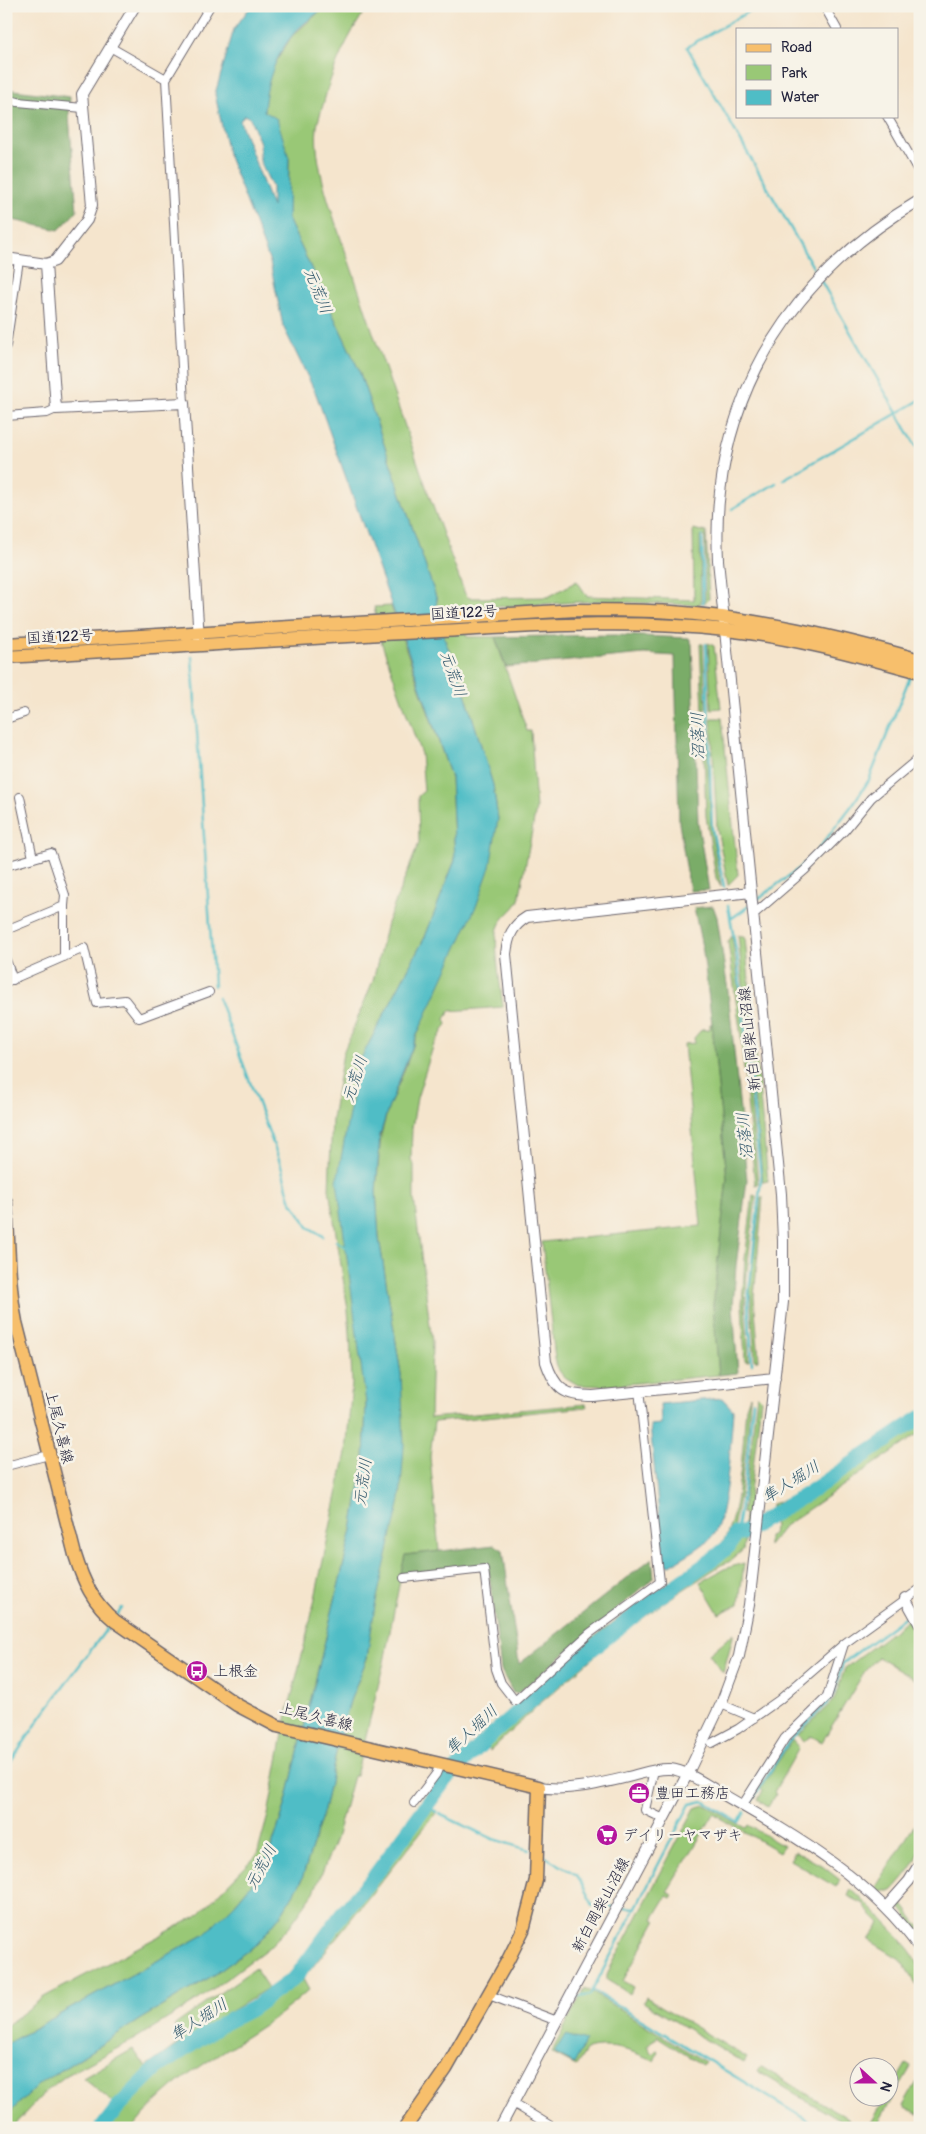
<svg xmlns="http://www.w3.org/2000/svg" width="926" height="2134" font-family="Pangolin,'Klee One',sans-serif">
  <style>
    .green { fill: #99c876; stroke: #5e7558 }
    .forest { fill: #7aac67; stroke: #4e6751 }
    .water { fill: #4fbdc6; stroke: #387080; fill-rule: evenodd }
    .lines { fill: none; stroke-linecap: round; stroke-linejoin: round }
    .stream { stroke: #4fbdc6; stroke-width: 2.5 }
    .river { stroke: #4fbdc6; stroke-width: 15 }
    .minor-casing { stroke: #6c666e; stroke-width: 10 }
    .tertiary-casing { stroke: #6c666e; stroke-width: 12 }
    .primary-casing { stroke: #6c666e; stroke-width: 15 }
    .trunk-casing { stroke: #6c666e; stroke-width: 15 }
    .minor { stroke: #fff; stroke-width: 8 }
    .tertiary { stroke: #fff; stroke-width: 10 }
    .primary { stroke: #f7bf6c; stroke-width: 12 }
    .trunk { stroke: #f7bf6c; stroke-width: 12 }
    .labels { text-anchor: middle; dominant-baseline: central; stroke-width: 5; stroke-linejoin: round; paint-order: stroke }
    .street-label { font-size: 15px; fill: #22223b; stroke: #f7f3e8 }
    .poi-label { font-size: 15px; fill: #22223b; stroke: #f7f3e8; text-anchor: start }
    .water-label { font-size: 16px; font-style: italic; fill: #32586c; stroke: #f7f3e8 }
  </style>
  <rect width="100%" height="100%" fill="#f7f3e8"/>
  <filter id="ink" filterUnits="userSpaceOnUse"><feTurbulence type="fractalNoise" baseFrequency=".02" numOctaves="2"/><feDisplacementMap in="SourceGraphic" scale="10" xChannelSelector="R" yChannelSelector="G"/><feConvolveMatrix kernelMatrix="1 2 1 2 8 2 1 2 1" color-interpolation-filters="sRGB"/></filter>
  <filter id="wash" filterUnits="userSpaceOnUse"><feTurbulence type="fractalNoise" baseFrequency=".0096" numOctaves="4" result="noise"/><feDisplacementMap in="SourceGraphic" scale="20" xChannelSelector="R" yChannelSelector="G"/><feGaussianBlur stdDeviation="1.12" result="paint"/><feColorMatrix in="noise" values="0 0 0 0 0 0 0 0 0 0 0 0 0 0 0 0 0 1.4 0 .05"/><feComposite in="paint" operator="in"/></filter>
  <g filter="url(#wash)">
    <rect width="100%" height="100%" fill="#f5e5cd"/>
    <!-- green -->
    <path class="green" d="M326 6H368C347 37 332 69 323 105 321 112 318 120 317 127 312 167 340 234 353 273 389 380 425 487 465 594L469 598 548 597 577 581 587 596 694 600 693 529 706 532 709 599 705 603V537L700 536 701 603 698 605 597 601 458 609 462 622 469 623 463 625 467 637H495L527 731H531L536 809 519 900C514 911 502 916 498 928 493 942 501 989 503 1007L450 1011 445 1019 447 1024 433 1047 417 1098 412 1128 411 1160 414 1165V1198L432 1342 430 1418 586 1404 587 1407 434 1422 430 1457 439 1551 405 1555 384 1662 356 1776H353L336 1839 314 1892 289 1927 268 1948 198 2000 133 2040 67 2075 48 2089 11 2128H6V2116L38 2085 139 2020 217 1973 258 1943 282 1913 301 1882 325 1806 337 1748 350 1701 367 1658 401 1374 379 1238 376 1191 381 1135 388 1109 402 1076 498 819 493 785 459 673 446 643 436 605 437 600 358 368 288 219 289 158 264 112 265 90 274 65 292 36Z
      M391 606 451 777 455 860 425 937 358 1064 366 1403 364 1461 352 1530 285 1806 272 1846 255 1880 235 1904 204 1935 6 2044V2026L44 1997 197 1916 257 1855 268 1815 285 1723 309 1626 346 1453 352 1383 350 1334 348 1310 329 1189 332 1119 343 1053 373 981 387 923 419 843 418 796 424 791 421 754 382 644 374 607Z
      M708 643 714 646 721 708 711 709Z
      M700 644H703L706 709 703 710Z
      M711 718H722L738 875 728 885 717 829Z
      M706 719 711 829 721 887 716 878 706 816 703 722Z
      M738 935 745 938 768 1181 763 1182Z
      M732 936 745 1037 758 1184 755 1185 741 1037 728 942Z
      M710 1024H712L727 1178 713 1305 719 1375 606 1386 578 1385 563 1376 558 1369 555 1359 542 1242 701 1226 684 1044 695 1043 694 1038 703 1028V1030L710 1029Z
      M753 1195 756 1196 747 1270 745 1304 749 1361H745L742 1304 745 1259Z
      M761 1197H763L754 1297 759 1360H755L750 1290Z
      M757 1395 761 1399 746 1526 742 1528 745 1514 742 1513 747 1482Z
      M750 1396 748 1429 740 1494 731 1538 727 1546 690 1575 614 1626 575 1658 482 1742 478 1739 591 1639 654 1592 718 1549C740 1526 743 1440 746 1407Z
      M920 1411V1415C872 1448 825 1486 771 1510L772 1504 797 1496Z
      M920 1421V1433L784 1526 768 1546V1536L773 1534 775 1518 805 1500Z
      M745 1535 743 1550 729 1562 721 1565 663 1603 612 1641 536 1707 490 1751 487 1748 599 1645 648 1609 716 1564 733 1548 736 1537Z
      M744 1563 739 1604 719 1614 700 1582 724 1569Z
      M909 1619 920 1638V1682L878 1657 865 1671 822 1742 811 1736 803 1742 798 1735 834 1700 845 1668Z
      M734 1633 723 1673 709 1654Z
      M792 1740 799 1748 774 1792 776 1794 768 1807 758 1800 763 1790 761 1788Z
      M705 1805 746 1828 748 1825 783 1846 779 1852 714 1814 667 1892 673 1895 671 1898 667 1896 653 1919 656 1921 623 1981 633 1987 630 1994 607 1980V1974L695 1808Z
      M432 1810 436 1813 303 1979 309 1990C252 2043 183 2063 133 2128H108L135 2094 161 2071 226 2027 255 2013 276 1999 301 1977 353 1908Z
      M920 1816C920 1826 922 1838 920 1848 917 1864 902 1880 892 1891H881L876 1887Z
      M795 1851 821 1865 840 1880 836 1887 790 1860Z
      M915 1881 917 1882 901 1902 920 1927V1933L899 1906V1901Z
      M851 1889C867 1904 916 1949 920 1970 921 1976 920 1984 920 1990L900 1959 869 1940 880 1923 866 1909 864 1904 848 1896Z
      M255 1968 268 1988 202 2029 184 2046 146 2072 117 2104 111 2101 83 2078 133 2049 146 2067 182 2041 175 2025Z
      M585 1988 705 2062 702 2065 658 2037 647 2046 652 2054 657 2050 659 2051 654 2061C633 2051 611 2043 587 2049L576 2066 551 2053Z
      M646 1997 747 2058 744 2063 643 2002Z
      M906 2064 911 2067 875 2128H868L886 2097 888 2096 889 2093Z
      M760 2066 849 2119 846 2124 757 2071Z
      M920 2077V2114H918L903 2106Z"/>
    <!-- forest -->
    <path class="forest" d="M6 89 70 97 69 116 77 211 59 230 8 219Z
      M615 635 689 638 692 644 698 823 709 890 690 891 679 823 675 656 644 654 506 667 495 637Z
      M713 906 717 917 728 991 747 1180 736 1266 733 1307 738 1373 719 1375 713 1305 727 1178 712 1024 703 952 694 908Z
      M495 1545 503 1550 519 1664 652 1558 654 1578 518 1693H513L501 1670 488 1565 405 1574 401 1573 405 1555Z"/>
    <!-- water -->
    <path class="water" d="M251 6H326C315 16 300 25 291 37 274 59 266 84 264 111L277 119 289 158 288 219 358 368 437 600 436 605 446 643 459 673 493 785 498 819 490 867 477 904 417 1035 388 1109 380 1135 376 1191 379 1238 401 1374 404 1446 400 1500 375 1606 367 1658 350 1701 337 1748 325 1806 301 1882 282 1913 258 1943 217 1973 139 2020 38 2085 6 2116V2044L204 1935 235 1904 255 1880 272 1846 285 1806 352 1530 364 1461 366 1403 337 1181 358 1064 425 937 455 860 451 777 407 648 316 394 283 326 270 262 228 154 215 94 234 29ZM244 115 250 118 260 143V161L272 187V207L240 121Z
      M722 1398 733 1410C731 1437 727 1516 713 1535 705 1546 681 1558 669 1566L664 1564 650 1425 661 1424 660 1404Z
      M565 2035 586 2041 574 2064 554 2053Z"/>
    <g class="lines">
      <!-- stream -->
      <path class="stream" d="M758 6 687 47 818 276
        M821 281 920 453
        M784 479 920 400
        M732 509 776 483
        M702 536 703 603
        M706 644 712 828 724 887
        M192 657 214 986
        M755 901 797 870 814 855 853 804 869 780 911 674
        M728 906 737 955 761 1178 748 1302 752 1364
        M732 918 749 906
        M218 997 280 1162 290 1199 308 1227 323 1236
        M336 1241 348 1248
        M736 1533 744 1488 753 1401
        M116 1617 122 1608
        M6 1769 41 1717 111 1623
        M427 1805 436 1812
        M748 1807 789 1741 832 1698 843 1663 910 1613
        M439 1814 493 1839 529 1850
        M542 1855 577 1875 593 1905 614 1907
        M620 1907 636 1908
        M592 1990 820 2128
        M573 1998 590 1995 690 1804 703 1801 739 1822 745 1812"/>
      <!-- river -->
      <path class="river" d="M102 2128 118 2107 157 2068 222 2024 251 2009 296 1977 342 1914 376 1874 446 1779 488 1738 574 1663 644 1608 713 1559 729 1546 736 1533H743L807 1494 920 1418"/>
    </g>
  </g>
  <g filter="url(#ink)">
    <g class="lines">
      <!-- minor casing -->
      <g class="minor-casing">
        <path id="minor" d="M824 6 837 29
          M110 47 166 79 184 403
          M166 79 210 6
          M6 99 18 102 83 108
          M887 116 920 174
          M6 346 19 260
          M6 416 47 413 56 409
          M6 719 24 713
          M20 797 33 858
          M6 866 51 853 65 895 64 906 6 930
          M754 914 805 870 844 831 871 798 920 757
          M64 957V906
          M6 960 13 980
          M6 982 84 948 97 1003 125 1000 139 1018 209 992
          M6 1466 49 1455
          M404 1578 484 1569 496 1669 501 1683 515 1701 590 1633 660 1582 639 1390
          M721 1704 754 1718
          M712 1743 738 1729 779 1700 845 1643 920 1589
          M654 1770 645 1810 664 1819
          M414 1803 436 1774 440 1764
          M742 1806 785 1738 827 1697 844 1644
          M489 1995 557 2021
          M513 2103 554 2128"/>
      </g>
      <!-- tertiary casing -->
      <g class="tertiary-casing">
        <path id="tertiary" d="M6 258 46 264 55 261 87 220 92 205 82 94 135 6
          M46 264 56 409 184 403 199 639
          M751 892 527 917C512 926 508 936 506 954L546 1362C555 1389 564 1396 593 1396L775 1378
          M905 1598 920 1625
          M539 1787C569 1792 603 1783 632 1776 644 1773 657 1768 670 1769 686 1770 710 1787 724 1795 797 1837 871 1879 920 1949
          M886 1907 909 1881 920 1863
          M500 2128 687 1775 721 1704 739 1656 749 1605 783 1302V1241L781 1194 718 560C717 538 717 515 720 492 735 363 810 265 920 200"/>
      </g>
      <!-- primary casing -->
      <g class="primary-casing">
        <path id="primary" d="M6 1202C9 1242 8 1282 16 1322L75 1555C83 1581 93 1603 115 1621L237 1705 277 1726 539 1787 536 1880 523 1930 508 1960 446 2069 405 2128"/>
      </g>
      <!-- trunk casing -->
      <g class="trunk-casing">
        <path id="trunk" d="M6 644 576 610C608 610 640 610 672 612 756 618 838 637 920 660
          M6 657C151 649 295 638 440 631 535 626 630 619 726 630 792 637 856 655 920 672"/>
      </g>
      <!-- minor -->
      <use href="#minor" class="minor"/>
      <!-- tertiary -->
      <use href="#tertiary" class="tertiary"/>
      <!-- primary -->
      <use href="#primary" class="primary"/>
      <!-- trunk -->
      <use href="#trunk" class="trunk"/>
    </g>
  </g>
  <!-- icons -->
  <defs>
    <g id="bus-disc" transform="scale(1.125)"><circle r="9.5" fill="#b5179e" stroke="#f7f3e8"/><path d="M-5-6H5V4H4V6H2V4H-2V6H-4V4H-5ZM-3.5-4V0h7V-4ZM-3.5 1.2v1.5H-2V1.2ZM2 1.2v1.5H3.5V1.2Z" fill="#fff"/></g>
    <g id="office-disc" transform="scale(1.125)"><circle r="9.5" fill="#b5179e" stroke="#f7f3e8"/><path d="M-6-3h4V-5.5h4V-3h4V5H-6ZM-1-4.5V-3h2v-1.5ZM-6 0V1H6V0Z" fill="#fff"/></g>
    <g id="supermarket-disc" transform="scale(1.125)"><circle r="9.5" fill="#b5179e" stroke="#f7f3e8"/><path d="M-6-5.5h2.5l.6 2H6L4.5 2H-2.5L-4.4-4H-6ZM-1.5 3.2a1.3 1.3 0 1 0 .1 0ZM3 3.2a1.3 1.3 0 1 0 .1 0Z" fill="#fff"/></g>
  </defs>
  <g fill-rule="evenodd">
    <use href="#bus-disc" x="197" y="1671"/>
    <use href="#office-disc" x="639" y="1793"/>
    <use href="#supermarket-disc" x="607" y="1835"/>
  </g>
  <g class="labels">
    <!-- street labels -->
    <g class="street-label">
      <text transform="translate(464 613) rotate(-3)">国道122号</text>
      <text transform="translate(60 637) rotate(-3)">国道122号</text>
      <text transform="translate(750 1039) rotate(-96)">新白岡柴山沼線</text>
      <text transform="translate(59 1427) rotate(76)">上尾久喜線</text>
      <text transform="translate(316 1717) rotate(14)">上尾久喜線</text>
      <text transform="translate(601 1905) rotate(-62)">新白岡柴山沼線</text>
    </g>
    <!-- poi labels -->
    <g class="poi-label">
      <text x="213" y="1671">上根金</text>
      <text x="655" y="1793">豊田工務店</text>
      <text x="623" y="1835">デイリーヤマザキ</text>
    </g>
    <!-- water labels -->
    <g class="water-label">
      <text transform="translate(318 291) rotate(68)">元荒川</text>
      <text transform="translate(453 674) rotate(71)">元荒川</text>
      <text transform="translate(698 736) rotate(-92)">沼落川</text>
      <text transform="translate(355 1079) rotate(-72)">元荒川</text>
      <text transform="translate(745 1136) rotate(-96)">沼落川</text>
      <text transform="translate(363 1482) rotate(-82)">元荒川</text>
      <text transform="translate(791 1482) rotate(-32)">隼人堀川</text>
      <text transform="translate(472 1730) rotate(-43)">隼人堀川</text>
      <text transform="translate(261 1867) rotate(-62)">元荒川</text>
      <text transform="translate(199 2020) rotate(-33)">隼人堀川</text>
    </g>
  </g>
  <!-- margin -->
  <rect width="926" height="2134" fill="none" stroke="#f7f3e8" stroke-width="25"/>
  <!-- legend -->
  <rect x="736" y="28" width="162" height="90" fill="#f7f3e8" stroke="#a29fa3"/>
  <rect x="746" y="44" width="25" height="8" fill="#f7bf6c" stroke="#a29fa3"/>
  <text x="781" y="52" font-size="15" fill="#22223b">Road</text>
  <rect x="746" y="65" width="25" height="15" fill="#99c876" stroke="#a29fa3"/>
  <text x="781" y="78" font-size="15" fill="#22223b">Park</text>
  <rect x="746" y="90" width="25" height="15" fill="#4fbdc6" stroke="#a29fa3"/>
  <text x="781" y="102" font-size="15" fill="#22223b">Water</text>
  <!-- north arrow -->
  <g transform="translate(874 2082) rotate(111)"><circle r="24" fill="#f7f3e8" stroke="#a29fa3"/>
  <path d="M0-4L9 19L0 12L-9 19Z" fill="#b5179e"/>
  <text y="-8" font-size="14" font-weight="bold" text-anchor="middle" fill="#22223b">N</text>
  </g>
</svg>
